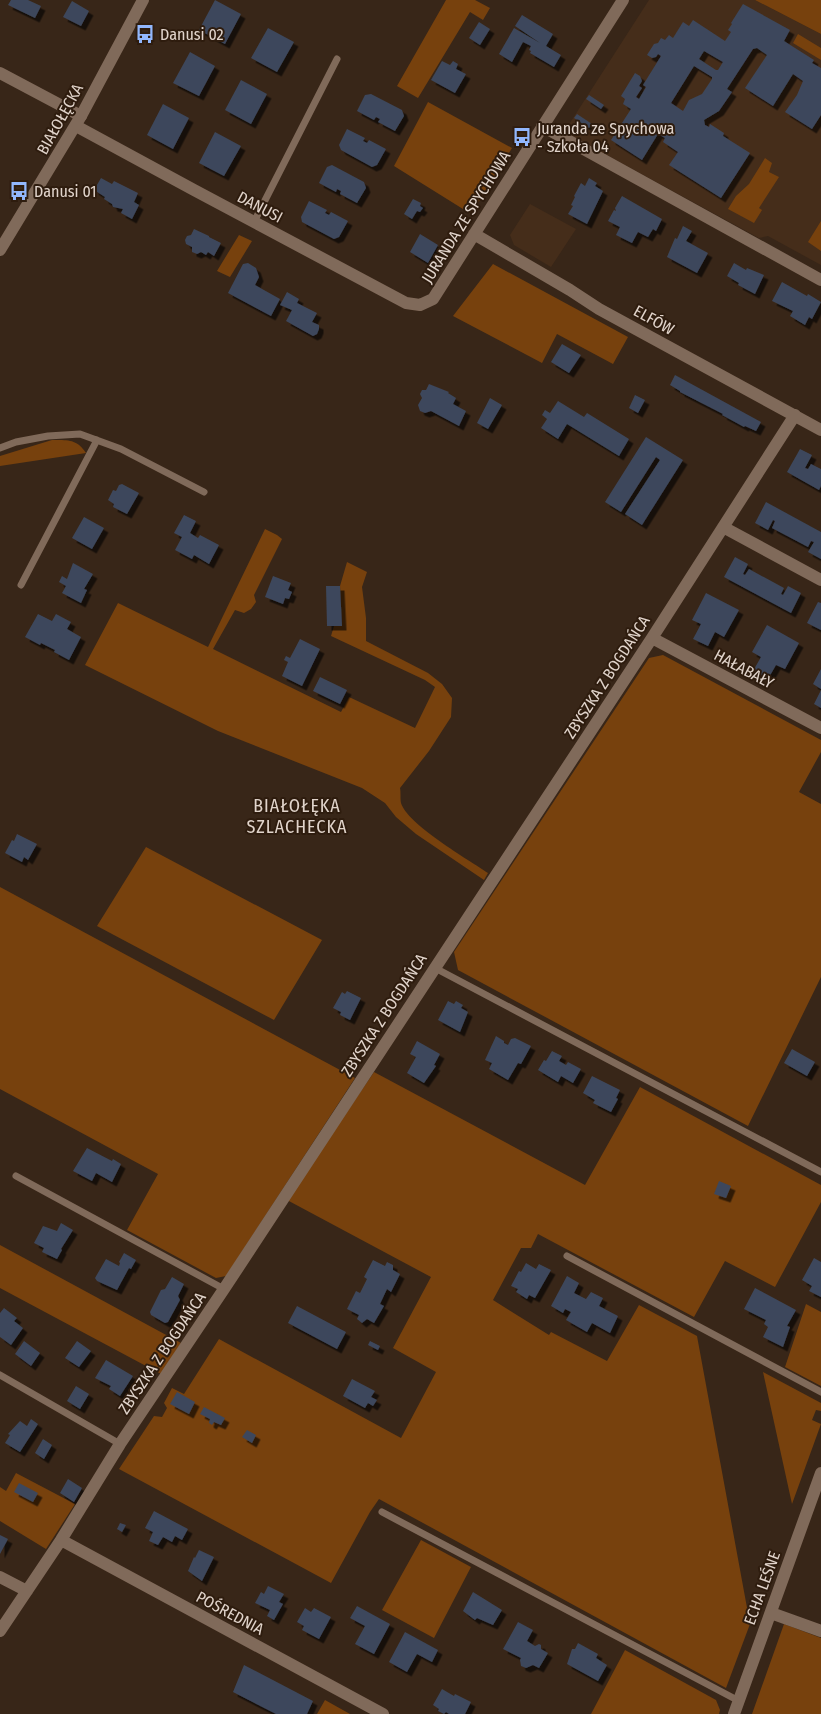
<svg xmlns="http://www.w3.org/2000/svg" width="821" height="1714" font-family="'Fira Sans Condensed',sans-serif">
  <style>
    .built { fill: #452d1a }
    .green { fill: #77410d }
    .building { fill: #3d475b; fill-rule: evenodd; filter: url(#shadow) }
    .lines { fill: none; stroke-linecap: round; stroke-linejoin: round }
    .lane { stroke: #806a5a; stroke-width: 7 }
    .street { stroke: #806a5a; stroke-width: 12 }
    .secondary { stroke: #806a5a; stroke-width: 12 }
    .labels { text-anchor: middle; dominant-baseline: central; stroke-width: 4; stroke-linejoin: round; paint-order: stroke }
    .poi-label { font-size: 16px; fill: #e1d4cb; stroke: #2e1c0e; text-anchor: start }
    .street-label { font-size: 16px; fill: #e1d4cb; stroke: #2e1c0e }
    .neighbourhood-label { font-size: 18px; letter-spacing: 1px; fill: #e1d4cb; stroke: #2e1c0e }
  </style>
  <defs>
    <filter id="shadow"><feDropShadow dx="4.5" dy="4.5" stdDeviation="0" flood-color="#0009"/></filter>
  </defs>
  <rect width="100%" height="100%" fill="#382618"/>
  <!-- built -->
  <path class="built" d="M649 0H755L821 34V265L768 236 759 238 570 135 568 126Z
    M530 204 576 229 551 267 514 245 510 235Z"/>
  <!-- green -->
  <path class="green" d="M446 0H475L490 8 483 20 470 12 418 98 397 86Z
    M755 0H821V34Z
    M798 34 821 48V60L793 43Z
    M428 102 512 148 471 214 394 166Z
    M765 158 772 163 769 172 779 177 759 208 762 210 754 223 728 209 736 196 749 184Z
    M821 221V251L808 242Z
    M239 235 252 241 230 277 217 271Z
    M493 264 628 337 613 364 557 334 542 363 453 316Z
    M52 440C68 440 77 439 86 453L0 466V456Z
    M265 529 277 535 282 539 254 595 256 602 251 609 244 613 235 610 213 649 341 712 349 697 415 728 435 687 425 680 331 636 334 626H342L340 586 347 562 367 572 362 587 366 618V641L428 673 442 684 452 698 451 717 429 751 400 788C401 792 400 799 401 803 407 824 469 860 488 873L484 880 416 834 396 817 385 803 362 788 218 731 85 665 118 603 208 647Z
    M663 655 821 740V752L799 792 821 804V977L748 1126 458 970 454 952 649 658Z
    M146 847 322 940 274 1020 97 926Z
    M0 887 355 1078 226 1276 216 1278 127 1230 158 1174 0 1089Z
    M374 1072 585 1185 640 1087 821 1185V1202L775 1287 725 1261 694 1317 538 1234 531 1248H521L493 1300 549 1335 551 1332 607 1361 639 1305 697 1336 750 1624 726 1688 379 1499 370 1512 331 1583 119 1469 154 1416 162 1417 167 1408 164 1403 172 1388 184 1394 219 1339 401 1438 436 1372 393 1348 431 1277 287 1200Z
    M0 1245 181 1343 161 1374 0 1288Z
    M806 1304 821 1312V1386L785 1367Z
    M763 1372 821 1403V1411L816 1410 812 1420 821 1424 792 1504Z
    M16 1473 75 1504 46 1549 0 1521V1487L6 1491Z
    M421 1540 471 1567 434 1638 382 1610Z
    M784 1624 821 1638V1714H752Z
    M625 1650 716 1700 720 1710 719 1714H591Z
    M325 1700 350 1714H317Z"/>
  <!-- building -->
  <path class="building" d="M11 0H28L41 6 35 18 8 5Z
    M215 0 241 14 225 44 199 30Z
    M72 1 89 11 81 26 63 17Z
    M743 4 790 30 784 41 814 60 812 63 821 68V115L812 129 785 112 797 95 803 81 793 74 773 106 745 88 767 55 757 48 753 49 727 89 732 92 719 111 704 120 705 125 709 127 710 124 724 133 723 136 750 153 721 198 669 165 678 152 663 142 665 138 658 134 642 160 611 140 631 109 623 104 625 99 621 96 635 73 640 76 642 81 639 86 642 88 636 97 639 99 646 87 643 85 661 56 658 54 656 57 652 58 647 55 654 44 658 43 661 38 665 40 669 35 673 38 683 22 689 26 693 20 725 41 731 32 728 30 732 24 731 23ZM704 51 723 62 718 70H716L699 59ZM694 66 712 77V79L702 94 689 100 683 111 671 103Z
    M522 15 553 34 546 46 561 55 554 67 530 53 531 51 529 50 531 46 523 42 512 62 499 54 514 28 540 43 515 26Z
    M479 22 490 29 480 45 469 38Z
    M268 28 294 42 277 72 251 58Z
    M190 52 215 66 199 96 173 83Z
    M442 61 450 65 453 61 458 64 456 69 466 74 455 93 431 80Z
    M241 80 267 94 251 124 225 110Z
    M371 94 402 110 404 116 395 131 378 122 380 119 376 117 374 120 357 111 365 95Z
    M589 95 604 105 601 109 586 99Z
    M163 104 189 118 173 149 147 135Z
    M577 114 592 124 589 128 574 118Z
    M347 129 365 138 363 141 367 143 369 140 386 149 377 165 372 167 341 150 339 145Z
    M215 132 241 146 224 176 199 163Z
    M332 165 364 182 366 188 357 203 340 194 341 191 337 189 336 192 319 183 327 167Z
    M101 178 112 184 114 181 138 193 134 202 139 205 132 219 121 213 123 209 113 207 112 204 104 199 105 197 94 190Z
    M589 178 597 183 595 186 603 191 587 224 568 214 573 206 571 205 575 197 574 196 581 183 585 186Z
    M622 196 662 219 656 231 653 229 648 237 638 232 632 243 616 235 620 227 608 221 614 210 616 211 615 208Z
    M413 199 421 203 420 206 423 208 420 212 417 211 412 219 404 214Z
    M309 201 327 210 325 213 329 215 331 212 348 221 339 237 334 239 302 222 301 217Z
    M683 226 692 231 686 241 708 253 697 273 667 257 675 238 677 239Z
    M194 229 209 236V237L221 243 214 256 208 252 206 255 201 252 197 254 192 252V247L186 244 185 240 187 236 191 235Z
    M420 234 438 245 428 263 410 252Z
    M248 263 256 268 259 277 255 285 280 299 271 316 228 293 243 264Z
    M734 263 746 270 747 268 764 275 755 294 738 285 739 283 727 276Z
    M782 282 807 296 808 294 821 302 812 319 809 317 805 325 790 316 793 311 772 301Z
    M287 292 299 299 297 303 317 313 312 322 319 325V329L317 334 313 336 286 321 292 310 280 305Z
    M562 344 581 355 569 373 551 362Z
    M675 375 761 422 756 431 745 426 744 427 722 415 723 414 680 392V391L670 385Z
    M429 384 449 392 448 393 456 398 453 404 466 411 459 426 431 411 425 413 420 411 418 405 422 398 420 394 422 390H426Z
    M635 395 645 400 638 413 629 408Z
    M490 398 502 405 488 429 477 423Z
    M558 401 584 417 587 413 629 439 619 456 567 424 558 439 541 428 547 419 542 415 545 410 550 413Z
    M646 437 683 460 642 525 625 514 660 460 656 457 621 512 605 502Z
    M800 449 812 455 805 468 808 469 811 464 821 469V486L819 490 787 472Z
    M122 484 139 493 127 514 113 507 114 504 108 500 113 490 116 491 119 485Z
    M766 502 821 532V559L808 552 814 542 811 541 808 547 772 528 775 521 773 520 768 530 755 523Z
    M184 515 196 521 190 533 198 538 200 535 219 545 209 564 194 555 192 559 175 550 182 537 174 533Z
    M84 517 104 528 92 549 72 538Z
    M735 557 748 564 743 574 745 575 749 569 784 588 781 594 783 595 788 586 801 593 791 613 724 577Z
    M73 563 93 574 84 589 87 590 81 603 62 593 66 586 59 582 62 576 67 579Z
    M273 576 291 583 288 590 292 592 289 599 285 598 283 604 265 597Z
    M326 586H340L342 626H327Z
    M706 593 739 610 724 637 715 632 708 646 693 639 701 624 692 620Z
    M818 602 821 603V630L807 623Z
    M38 614 52 621 56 614 71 622 67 629 81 637 69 660 54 652 55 650 41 643 40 645 25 637Z
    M767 625 799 643 785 669 776 665 768 679 753 671 761 657 752 652Z
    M300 639 320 649 302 686 282 676 288 662 284 660 286 656 290 658Z
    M821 669V689L813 684Z
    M320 677 347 690 340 704 313 691Z
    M821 690V708L814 704Z
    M17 834 37 844 28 860 24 857 22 862 5 853 12 840 14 841Z
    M347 991 361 998 350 1020 340 1015 341 1012 333 1008 342 992 345 994Z
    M448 1001 454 1004 456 1001 463 1005 461 1008 468 1012 460 1032 438 1020Z
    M496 1036 504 1041V1043L508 1045 511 1039 515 1038 531 1046 521 1064 518 1063 508 1080 489 1069 492 1063 485 1060Z
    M417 1041 440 1054 434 1065 436 1066 424 1083 407 1073 416 1057 410 1054Z
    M792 1049 815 1062 807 1076 784 1063Z
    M552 1051 562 1056 559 1061 566 1065 568 1062 581 1069 573 1083 561 1076 558 1082 538 1070 544 1060 546 1061Z
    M592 1076 620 1090 616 1098 618 1099 611 1112 593 1103 595 1100 583 1093Z
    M87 1148 112 1161 113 1159 121 1164 112 1182 96 1173 92 1181 73 1171Z
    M719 1181 731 1186 726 1198 714 1194Z
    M61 1223 73 1230 61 1249 62 1250 57 1259 42 1252 44 1248 34 1243 43 1226 57 1231Z
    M124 1253 136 1260 131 1269 129 1268 117 1290 97 1281 95 1278 106 1259 119 1266 120 1263 119 1262Z
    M814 1258 821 1262V1297L809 1291 812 1286 802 1280Z
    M373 1260 385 1266 387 1262 393 1265V1270L400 1274 391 1292 387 1289 380 1304 384 1306 374 1323 367 1319 362 1323 357 1319 359 1315 347 1309 356 1291 360 1293 367 1279 364 1277Z
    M526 1263 536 1269 539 1264 551 1270 535 1298 529 1295 527 1299 516 1292 518 1289 511 1286 519 1271 521 1272Z
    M567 1276 579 1283 574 1293 586 1299 591 1292 603 1298 599 1306 618 1316 610 1333 592 1323 587 1332 566 1320 571 1312 565 1309 563 1313 551 1306Z
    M172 1277 184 1284 178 1296 180 1300 168 1322 165 1323 151 1315 150 1312 161 1290 165 1289Z
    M755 1288 796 1310 787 1326 790 1327 783 1347 763 1337 768 1327 764 1324 766 1320 744 1309Z
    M297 1306 346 1332 337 1349 288 1323Z
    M4 1308 17 1318 14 1321 23 1328 11 1345 0 1337V1313Z
    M24 1341 40 1353 31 1366 15 1354Z
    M77 1341 91 1351 79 1367 65 1358Z
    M370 1341 380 1346 378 1350 368 1345Z
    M106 1360 133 1376 120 1396 109 1389 111 1386 95 1378Z
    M352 1379 375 1391 371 1397 377 1400 373 1406 368 1403 365 1408 343 1396Z
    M76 1386 89 1394 80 1409 67 1401Z
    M177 1392 195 1402 189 1414 170 1404Z
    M204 1407 225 1418 221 1425 214 1422 212 1425 209 1423 210 1419 200 1414Z
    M31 1419 38 1424 20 1452 5 1443 10 1435 8 1434 20 1421 27 1426Z
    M247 1430 256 1435 252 1443 242 1437Z
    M43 1439 52 1445 44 1459 35 1453Z
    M68 1479 82 1488 74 1502 60 1493Z
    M19 1483 38 1493 33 1502 14 1492Z
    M154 1511 188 1529 182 1540 175 1536 172 1542 163 1537 158 1545 149 1541 153 1532 145 1528Z
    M120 1523 126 1525 122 1532 117 1529Z
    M0 1535 8 1539 0 1554Z
    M199 1550 214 1557 202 1581 188 1571 194 1557 195 1558Z
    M268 1586 284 1594 279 1602 283 1604 274 1620 267 1616 270 1610 255 1603 261 1592 264 1594Z
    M473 1592 502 1610 493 1625 477 1618 475 1620 463 1611Z
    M357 1606 390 1624 374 1654 355 1644 365 1626 350 1618Z
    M305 1608 311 1612 314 1608 331 1617 319 1639 302 1630 304 1626 297 1622Z
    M518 1622 533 1630 527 1641 535 1646 539 1644 541 1645V1649L548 1653 539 1668 533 1665 526 1668 521 1666 520 1660 521 1658 503 1649Z
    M405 1632 438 1650 432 1662 417 1654 407 1672 389 1662Z
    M578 1643 598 1654 596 1658 607 1665 598 1681 567 1664 572 1649H575Z
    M244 1665 313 1701 307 1714H276L233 1692Z
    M442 1689 454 1696 455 1694 471 1702 465 1714H449L446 1712 444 1714 438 1711 439 1709 433 1705Z"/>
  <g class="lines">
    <!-- lane -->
    <path class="lane" d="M254 222 337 59
      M0 448 16 442 48 436 80 434 121 449 204 492
      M21 585 97 440
      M435 968 821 1172
      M16 1176 224 1289
      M567 1256 821 1392
      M0 1375 120 1444
      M382 1512 739 1701"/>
    <!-- street -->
    <path class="street" d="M0 73 81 116
      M76 126 194 190 406 303 420 305 433 299 623 0
      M542 126 821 280
      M474 234 570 290 599 309 821 430
      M723 527 821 580
      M652 638 821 728
      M61 1540 383 1714
      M0 1577 27 1591
      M771 1613 821 1631
      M0 1631 61 1540 120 1444 224 1289 652 638 795 415
      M734 1714 821 1473"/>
    <!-- secondary -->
    <path class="secondary" d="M0 250 81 116 143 0"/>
  </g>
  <!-- icons -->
  <defs>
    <g id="bus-bare" transform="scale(1.5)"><path d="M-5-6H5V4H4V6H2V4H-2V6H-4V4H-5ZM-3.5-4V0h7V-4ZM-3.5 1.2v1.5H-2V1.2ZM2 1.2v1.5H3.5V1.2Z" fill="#92b7fd" stroke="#2e1c0e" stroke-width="2.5" paint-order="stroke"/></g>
  </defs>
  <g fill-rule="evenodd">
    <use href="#bus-bare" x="145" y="34"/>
    <use href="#bus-bare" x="522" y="137"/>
    <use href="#bus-bare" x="19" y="191"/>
  </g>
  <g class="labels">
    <!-- poi labels -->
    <g class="poi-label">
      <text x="160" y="34">Danusi 02</text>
      <text x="537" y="128">Juranda ze Spychowa<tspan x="537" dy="18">- Szkoła 04</tspan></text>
      <text x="34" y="191">Danusi 01</text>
    </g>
    <!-- street labels -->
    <g class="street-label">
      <text transform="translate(60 119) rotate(-61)">BIAŁOŁĘCKA</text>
      <text transform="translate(260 207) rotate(28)">DANUSI</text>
      <text transform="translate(466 217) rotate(-58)">JURANDA ZE SPYCHOWA</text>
      <text transform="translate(654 320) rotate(29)">ELFÓW</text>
      <text transform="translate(744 669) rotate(28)">HAŁABAŁY</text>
      <text transform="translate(607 677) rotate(-57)">ZBYSZKA Z BOGDAŃCA</text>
      <text transform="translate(384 1015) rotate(-57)">ZBYSZKA Z BOGDAŃCA</text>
      <text transform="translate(162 1353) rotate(-56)">ZBYSZKA Z BOGDAŃCA</text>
      <text transform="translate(762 1588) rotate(-70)">ECHA LEŚNE</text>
      <text transform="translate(230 1613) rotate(28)">POŚREDNIA</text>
    </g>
    <!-- neighbourhood labels -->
    <g class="neighbourhood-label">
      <text x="297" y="806">BIAŁOŁĘKA<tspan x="297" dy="21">SZLACHECKA</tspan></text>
    </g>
  </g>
</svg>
